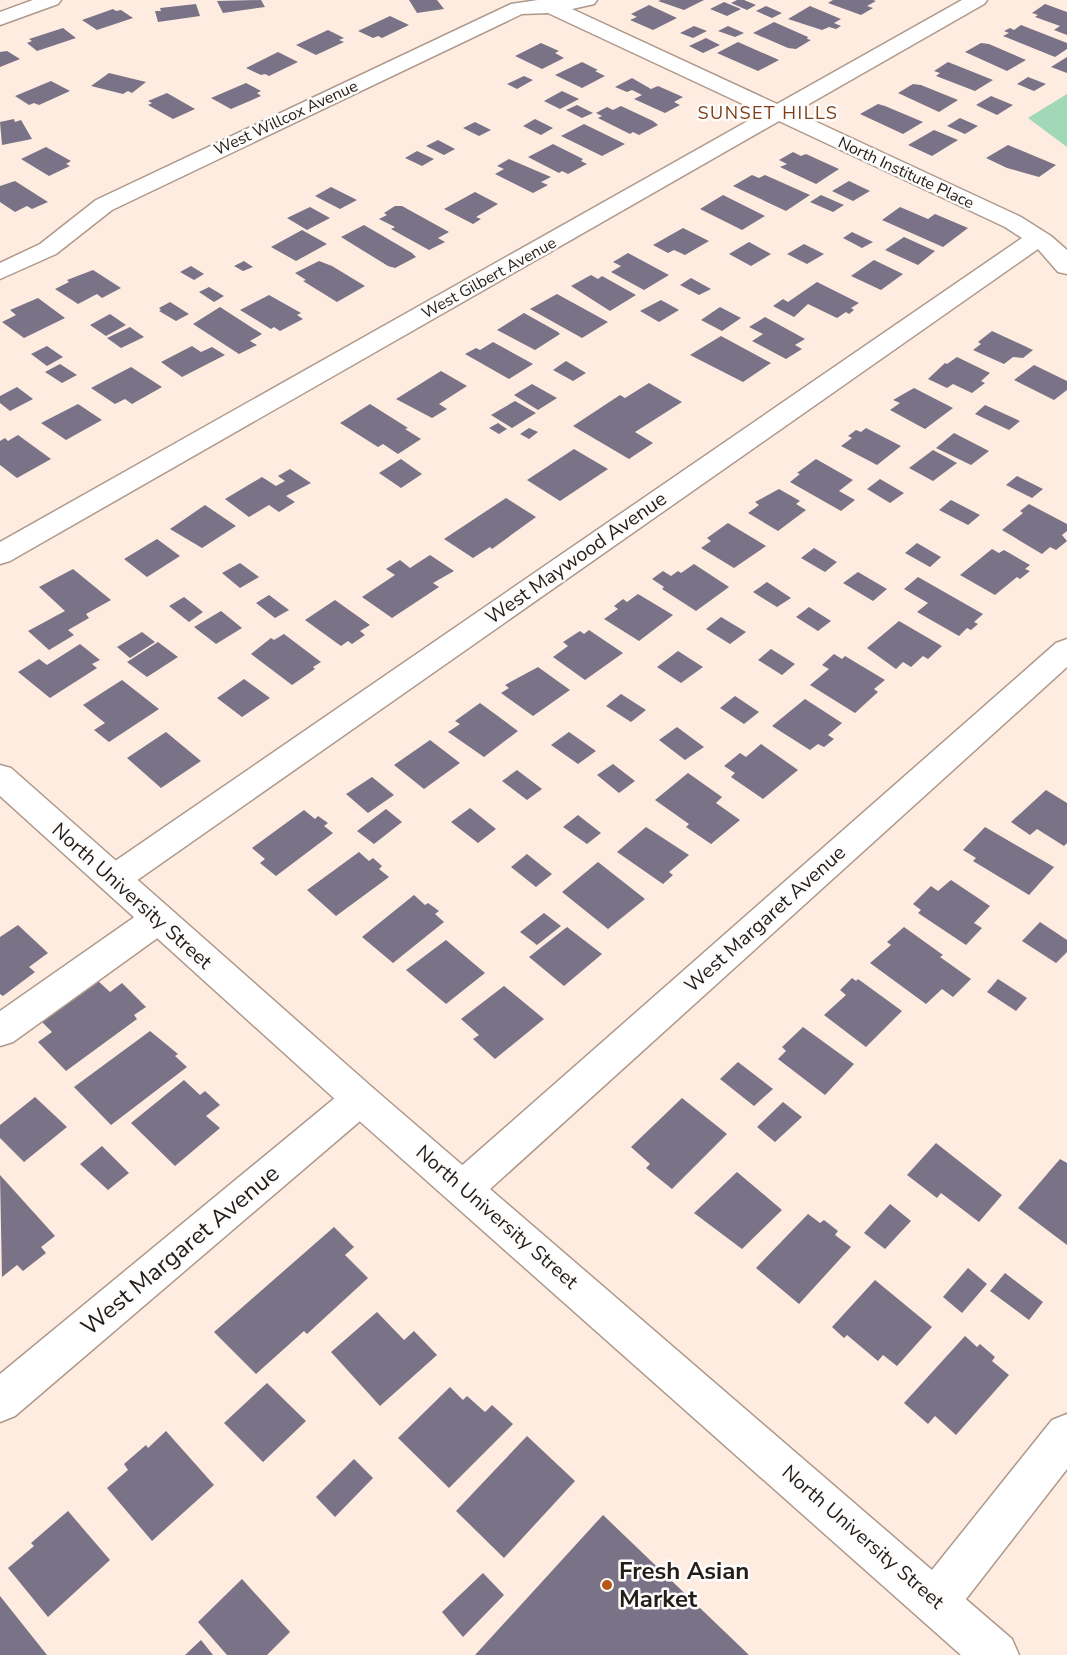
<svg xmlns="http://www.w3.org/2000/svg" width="1067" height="1655" font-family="'Nunito Sans',sans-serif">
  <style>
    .green { fill: #a1d8b8 }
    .building { fill: #7a7286 }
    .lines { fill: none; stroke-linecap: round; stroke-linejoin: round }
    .minor-casing { stroke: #ae998b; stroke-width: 3 }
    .major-casing { stroke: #ae998b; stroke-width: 3 }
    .minor { fill: #fff; fill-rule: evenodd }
    .major { fill: #fff; fill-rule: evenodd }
    .poi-dot { fill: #b85713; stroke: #fdfdfd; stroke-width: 2 }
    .labels { text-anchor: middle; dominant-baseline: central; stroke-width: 5; stroke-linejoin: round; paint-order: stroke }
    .far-street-label { font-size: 16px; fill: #241c17; stroke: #fdfdfd }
    .far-neighbourhood-label { font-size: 18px; letter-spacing: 1.5px; fill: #7d3f18; stroke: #fdfdfd }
    .street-label { font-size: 20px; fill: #241c17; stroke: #fdfdfd }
    .near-street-label { font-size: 24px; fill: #241c17; stroke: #fdfdfd }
    .near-poi-label { font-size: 24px; font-weight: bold; fill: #241c17; stroke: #fdfdfd; text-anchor: start }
  </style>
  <rect width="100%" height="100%" fill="#feece0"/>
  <!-- green -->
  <path class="green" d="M1067 94V147L1028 118Z"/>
  <!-- building -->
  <path class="building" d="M261 0 265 7 223 13 217 1Z
    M409 0H437L444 9 417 13Z
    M661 0H704L684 10 658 1Z
    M737 0H744L756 5 747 10 731 3Z
    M833 0H873L876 1 867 6 873 8 861 15 828 3Z
    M724 2 741 9 727 16 710 9Z
    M196 4 200 16 158 22 155 11H161L160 8Z
    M1045 4 1067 12V35L1054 30 1060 26 1035 17 1038 15 1032 13Z
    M649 5 677 18 653 30 630 20 637 17 631 14Z
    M766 6 782 13 772 18 756 11Z
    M810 6 841 19 834 23 841 26 836 29 829 27 822 30 788 19Z
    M113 9 116 11 121 10 133 18 97 30 82 20Z
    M390 16 409 25 382 38 378 36 373 38 358 31Z
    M774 22 808 37 807 39 811 40 796 49 788 48 753 33Z
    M1021 25 1067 43V49L1055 57 1003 36 1009 33 1004 31 1010 28 1014 30Z
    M694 26 707 31 693 38 680 33Z
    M728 26 744 33 735 37 718 31Z
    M63 28 76 38 37 51 27 43 32 41 29 39Z
    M328 30 344 38 339 40 344 42 316 55 296 45Z
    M706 38 720 45 703 53 689 46Z
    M738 42 779 60 758 71 717 53Z
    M541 43 559 51 555 53 564 58 542 69 515 56Z
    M981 43 989 44 1026 60 1007 71 965 52Z
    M7 51 20 59 0 67V52Z
    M278 52 298 62 269 76 265 74 261 75 246 68Z
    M1067 57V73L1051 67Z
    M582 62 598 70 595 71 605 76 582 88 555 75Z
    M948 62 993 80 975 91 936 76 940 73 934 71Z
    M109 73 146 82 132 93 128 91 123 94 91 86Z
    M524 76 533 80 517 89 507 84Z
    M1028 77 1046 84 1034 91 1017 84Z
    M632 78 651 89 658 86 683 97 674 102 680 105 665 113 634 99 642 95 632 90 627 92 615 87Z
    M51 81 70 91 39 105 34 103 29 105 15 96Z
    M246 83 261 91 257 93 261 96 231 109 211 98Z
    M913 84 921 85 958 100 939 112 898 93Z
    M562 91 579 99 560 109 544 101Z
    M167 93 195 109 173 119 148 105 152 103 148 101Z
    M991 96 1013 105 997 115 976 105Z
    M878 104 885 106 923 122 903 134 860 114Z
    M577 105 593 113 582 118 566 110Z
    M621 106 653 121 658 125 639 135 633 132 630 134 598 118 602 116 596 113 607 107 613 110Z
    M960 118 978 126 965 134 947 126Z
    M14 119 15 122 21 120 32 139 2 145 0 122Z
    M535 119 553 128 541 135 523 126Z
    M475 122 491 130 479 136 463 128Z
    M584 124 625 144 602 156 561 136Z
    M934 130 958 140 932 156 908 145Z
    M438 140 455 149 444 155 426 146Z
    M553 144 583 159 581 161 587 164 568 174 562 171 559 173 528 157Z
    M1008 145 1056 165 1039 177 1007 168 986 158Z
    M46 147 71 161 66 164 70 166 49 176 21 159Z
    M417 151 434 159 422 166 405 158Z
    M793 152 801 156 806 154 839 169 816 184 780 167 787 164 779 160Z
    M509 159 551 177 541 182 548 185 533 193 495 174 504 169 497 166Z
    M752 175 759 178 765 175 810 195 786 211 733 186Z
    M15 181 48 202 32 209 27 206 15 212 0 202V186Z
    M849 181 870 191 853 201 832 191Z
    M331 187 357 200 340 209 315 196Z
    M475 192 498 204 476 217 481 219 473 224 444 209Z
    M723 195 765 216 742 230 700 209Z
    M821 195 844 205 833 212 810 202Z
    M395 206H402L449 232 438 238 445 242 429 250 391 229 395 227 379 219 387 215 384 213Z
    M310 207 330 218 307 230 287 218Z
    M900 207 928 219 935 214 968 228 943 247 882 220Z
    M364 225 412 253 416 257 395 268 388 266 341 237Z
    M683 228 709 241 685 255 674 250 668 253 653 245Z
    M302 230 327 244 296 261 271 247Z
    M852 232 873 242 862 248 843 238Z
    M904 237 935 251 918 265 885 250Z
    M749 242 771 254 751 266 729 254Z
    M804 244 824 254 807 264 787 254Z
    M628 253 669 275 644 290 611 272 621 266 613 262Z
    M874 260 903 274 881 290 851 276Z
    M244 261 253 267 243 271 234 266Z
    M319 261 332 266 365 286 337 302 303 281 306 280 295 273Z
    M191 266 204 274 194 280 180 272Z
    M93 270 121 288 102 298 97 294 78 304 55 289 69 282 67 280Z
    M591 275 598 279 602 276 636 295 610 311 571 286Z
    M691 278 711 289 699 295 680 285Z
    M817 282 859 303 851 308 854 310 849 314 846 312 837 318 808 304 794 317 773 306 783 299 788 302Z
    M209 287 224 296 214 302 199 292Z
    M557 294 608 322 582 338 530 309Z
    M269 295 301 313 297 315 303 319 280 331 274 327 271 329 240 310Z
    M38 298 65 318 24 338 2 322 16 315 10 310Z
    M661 300 679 310 659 322 640 311Z
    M170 302 189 314 176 321 159 311 161 310 159 308Z
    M220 307 262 334 250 341 257 345 239 354 193 324Z
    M720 307 741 318 722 331 701 320Z
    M524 313 558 332 560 334 535 350 497 330Z
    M110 314 126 325 106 336 90 325Z
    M765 317 805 339 795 345 802 349 786 359 752 341 763 334 749 327Z
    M130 327 144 337 121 348 107 338Z
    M992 331 1033 350 1023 358 1013 357 1004 364 973 350 981 344 978 342Z
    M721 336 771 363 743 382 690 355Z
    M493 342 533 364 509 379 465 354 476 348 480 350Z
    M47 346 63 357 47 366 31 354Z
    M192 346 201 352 212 347 225 355 182 377 161 362Z
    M957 357 990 373 981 381 985 383 972 393 953 384 947 388 928 379 945 363 947 364Z
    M566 361 586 373 573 381 553 370Z
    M60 364 77 375 62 383 45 372Z
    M1034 365 1067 381V390L1054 400 1014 380Z
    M131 367 162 387 132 404 125 399 115 404 91 388Z
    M441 371 467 386 439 404 447 409 432 418 396 399Z
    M649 383 682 402 635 432 653 443 629 459 573 426 620 395 625 398Z
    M532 384 557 398 538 410 514 395Z
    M17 387 33 399 10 411 0 403V396Z
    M914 388 953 408 925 429 890 410 900 403 893 400Z
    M515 401 536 413 512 428 491 415Z
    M78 404 102 420 66 440 41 423Z
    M370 404 408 428 405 429 421 439 398 454 383 444 378 447 340 423Z
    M985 405 1020 421 1009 430 975 414Z
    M498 423 507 429 499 434 489 428Z
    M529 428 538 432 529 439 520 434Z
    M866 428 901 446 877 465 841 446 852 438 848 436 856 430 861 432Z
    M954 433 989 451 971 465 936 448Z
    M18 435 51 459 17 478 0 465V441L5 438 8 441Z
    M574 449 608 469 560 501 527 480Z
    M933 450 957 463 933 481 909 468Z
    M401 459 422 474 401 488 379 473Z
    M816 459 853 480 839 491 855 500 841 511 790 482 800 474 797 473Z
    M290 469 311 483 286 496 295 502 279 512 269 505 249 517 225 499 262 477 276 486 285 481 278 476Z
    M1017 476 1043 489 1032 498 1006 485Z
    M880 479 904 493 890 503 867 489Z
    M779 489 800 501 796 504 806 510 778 531 748 513 759 505 755 502Z
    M506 498 536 517 492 549 490 547 473 558 444 539Z
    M951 500 980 515 968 525 939 510Z
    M1029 504 1067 524V531L1062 535 1067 541 1056 550 1050 547 1042 554 1002 530 1023 513 1020 511Z
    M205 505 236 526 202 548 170 529Z
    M728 523 766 546 734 568 701 548 711 541 707 538Z
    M157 539 180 556 147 577 124 559Z
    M917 543 941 557 930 567 905 553Z
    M814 548 837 562 825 572 801 558Z
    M992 549 999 553 1004 550 1030 565 1025 569 1030 571 1020 579 1017 577 995 595 960 575Z
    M430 555 454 571 433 583 439 587 392 618 362 597 395 575 386 569 400 560 410 568Z
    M240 563 259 577 240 588 222 573Z
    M694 564 729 587 696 611 662 589 664 587 652 579 663 571 671 576 678 571 681 573Z
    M73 569 111 600 86 614 89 618 68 630 74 635 49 650 28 631 65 611 39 587Z
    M858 572 887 589 873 601 843 583Z
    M918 577 983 614 974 622 978 624 971 630 967 628 959 636 917 612 928 603 904 589Z
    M767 582 791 598 777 607 753 592Z
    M638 594 673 615 639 641 604 619 618 609 614 606 623 599 627 602Z
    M269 595 289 610 275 618 256 603Z
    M184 597 203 612 189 622 169 606Z
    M335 600 370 625 360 631 365 635 352 644 348 641 341 646 305 620Z
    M809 607 831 621 818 631 796 617Z
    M221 611 242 628 216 644 194 627Z
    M721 617 746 632 730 644 706 629Z
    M899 621 942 646 928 659 923 656 911 667 903 662 896 669 867 648Z
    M589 630 623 653 585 680 553 657 568 646 563 642 580 631 584 634Z
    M142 632 155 642 130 658 117 647Z
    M284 634 321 662 313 667 315 669 292 685 251 654 271 638 274 640Z
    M158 642 178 657 147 677 127 662Z
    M80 644 100 660 92 664 97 668 50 698 18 672 39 659 47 665Z
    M771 649 795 664 782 675 758 660Z
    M678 651 703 667 681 683 657 667Z
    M834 654 842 659 845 656 885 680 874 689 878 692 855 713 810 685 829 669 822 665Z
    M538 667 570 690 533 716 501 693 509 688 505 685Z
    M244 679 270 698 242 717 217 698Z
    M122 680 159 709 109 742 94 730 105 723 83 705Z
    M621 694 646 710 631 722 606 706Z
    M735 696 759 712 744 724 720 708Z
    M805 699 842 723 828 735 834 739 824 747 818 744 810 750 772 726Z
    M480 703 518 731 484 757 448 732 460 724 455 721Z
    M677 727 704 747 685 760 659 740Z
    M166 732 201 761 161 788 127 758Z
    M569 732 596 751 578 764 551 745Z
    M430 740 460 763 424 789 394 765Z
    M761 744 798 770 763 799 731 777 735 773 724 766 740 753 746 757Z
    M613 764 635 781 619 793 597 775Z
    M517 770 542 789 527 800 502 781Z
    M688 773 722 797 716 803 740 820 711 844 686 827 689 824 655 800Z
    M372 777 394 795 368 813 346 794Z
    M1046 790 1067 803V843L1064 846 1037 829 1030 835 1011 822Z
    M470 808 496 829 478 843 451 822Z
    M386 809 402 822 374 844 357 831Z
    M304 810 315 819 318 816 328 823 324 826 333 833 276 876 260 863 265 859 252 848Z
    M578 815 601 833 587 844 563 827Z
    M646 827 689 855 669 872 673 875 663 884 617 852Z
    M985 827 1054 867 1029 895 973 861 976 858 963 850Z
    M359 852 369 861 373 858 382 866 379 869 389 877 336 916 307 890Z
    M527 854 552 874 536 887 511 867Z
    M598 862 645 899 608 929 562 892Z
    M951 880 990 906 974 923 982 928 966 945 918 913 921 910 913 904 931 886 938 891Z
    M414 895 425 905 428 903 439 911 435 914 444 922 393 963 362 937Z
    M544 913 561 926 537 945 520 932Z
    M1040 922 1067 940V952L1056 963 1022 941Z
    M18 925 48 953 29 967 35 972 3 996 0 994V937Z
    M567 927 602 954 564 986 529 957Z
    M904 927 943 955 940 957 971 979 953 997 942 989 926 1004 870 963 891 945 887 942Z
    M446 940 485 973 446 1004 406 970Z
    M852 978 856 981 858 979 902 1011 866 1047 824 1015 846 995 840 990Z
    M998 979 1027 998 1016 1011 987 992Z
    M98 981 110 992 122 983 146 1007 134 1015 137 1019 66 1071 38 1042 52 1032 41 1021Z
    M504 986 544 1019 495 1059 473 1039 479 1035 461 1019Z
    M803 1027 854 1064 825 1095 778 1059 786 1051 782 1047Z
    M150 1031 178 1054 175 1056 187 1067 111 1125 74 1087Z
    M738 1062 773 1089 754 1106 720 1079Z
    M184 1080 200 1095 205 1091 220 1105 206 1116 220 1128 175 1166 131 1123Z
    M35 1097 67 1127 24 1162 0 1138V1125Z
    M682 1098 727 1134 672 1189 646 1168 650 1164 631 1147Z
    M783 1102 802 1117 775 1142 757 1127Z
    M936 1143 1002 1195 979 1222 941 1193 937 1198 907 1175Z
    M102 1146 129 1173 108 1190 80 1164Z
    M1060 1159 1067 1163V1245L1018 1208Z
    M737 1172 782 1210 742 1249 694 1213Z
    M0 1175 55 1236 41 1247 46 1253 23 1271 17 1265 2 1277Z
    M890 1204 911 1221 885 1249 864 1233Z
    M808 1214 820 1223 824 1220 838 1231 835 1235 851 1247 799 1304 756 1268Z
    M334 1227 354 1247 345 1255 368 1278 307 1334 304 1331 256 1374 214 1332Z
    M968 1268 987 1284 962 1313 943 1297Z
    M1005 1273 1043 1302 1029 1320 990 1291Z
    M875 1280 932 1327 897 1366 883 1355 878 1361 847 1335 844 1338 832 1327Z
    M377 1312 404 1340 414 1331 437 1355 380 1406 331 1352Z
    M965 1336 977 1347 980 1344 995 1357 992 1361 1009 1375 956 1435 935 1416 928 1424 904 1403Z
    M267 1383 306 1421 263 1462 224 1423Z
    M450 1387 463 1400 467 1396 485 1412 492 1405 513 1424 449 1488 398 1438Z
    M166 1431 214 1485 152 1541 107 1488 128 1470 124 1464 146 1445 148 1448Z
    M527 1436 575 1481 504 1558 456 1511Z
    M354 1459 373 1478 335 1517 316 1497Z
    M68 1511 110 1560 48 1617 8 1568 34 1546 31 1543Z
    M603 1515 749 1655H475Z
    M483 1573 504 1595 463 1637 442 1612Z
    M242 1579 290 1632 267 1655H227L198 1622Z
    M0 1596 47 1655H0Z
    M201 1640 213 1655H185Z"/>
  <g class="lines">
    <!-- minor casing -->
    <g class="minor-casing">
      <path id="minor" d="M33 0H61L58 4 0 25V12Z
        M538 0H597L594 4 572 9 777 104 962 0H987L984 4 795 112 1021 217 1051 236 1067 250V274L1058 272 1038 249 126 888 114 892 102 888 97 879 102 870 1022 238 1005 227 779 121 10 561 0 564V542L762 113 548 13 522 14 112 210 56 254 0 279V263L40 244 96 200 511 4Z
        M1067 639V667L478 1200 464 1205 450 1200 445 1188 450 1176 1056 643Z
        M158 905 170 909 175 919 170 929 13 1042 0 1046V1011L146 909Z
        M360 1083 373 1088 379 1099 373 1110 15 1416 0 1422V1374L347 1088Z
        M1067 1414V1469L952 1617 936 1624 920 1617 913 1601 920 1585 1052 1420Z"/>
    </g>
    <!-- major casing -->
    <g class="major-casing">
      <path id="major" d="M0 765 11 768 373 1088 1012 1639 1019 1655H961L347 1110 0 796Z"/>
    </g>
    <!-- minor -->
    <use href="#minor" class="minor"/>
    <!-- major -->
    <use href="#major" class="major"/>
  </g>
  <!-- markers -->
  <circle class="poi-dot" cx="607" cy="1585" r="6"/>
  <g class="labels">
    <!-- far-street labels -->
    <g class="far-street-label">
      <text transform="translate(286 118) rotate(-25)">West Willcox Avenue</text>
      <text transform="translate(906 173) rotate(25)">North Institute Place</text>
      <text transform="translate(489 278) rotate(-29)">West Gilbert Avenue</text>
    </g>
    <!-- far-neighbourhood labels -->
    <g class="far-neighbourhood-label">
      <text x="768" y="113">SUNSET HILLS</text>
    </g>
    <!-- street labels -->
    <g class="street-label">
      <text transform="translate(576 558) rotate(-35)">West Maywood Avenue</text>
      <text transform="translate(132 896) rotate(42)">North University Street</text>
      <text transform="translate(765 919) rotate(-42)">West Margaret Avenue</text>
      <text transform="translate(497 1217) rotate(41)">North University Street</text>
      <text transform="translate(863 1537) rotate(41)">North University Street</text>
    </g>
    <!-- near-street labels -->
    <g class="near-street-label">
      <text transform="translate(180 1250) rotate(-40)">West Margaret Avenue</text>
    </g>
    <!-- near-poi labels -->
    <g class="near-poi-label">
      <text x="619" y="1571">Fresh Asian<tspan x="619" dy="28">Market</tspan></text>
    </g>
  </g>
</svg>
